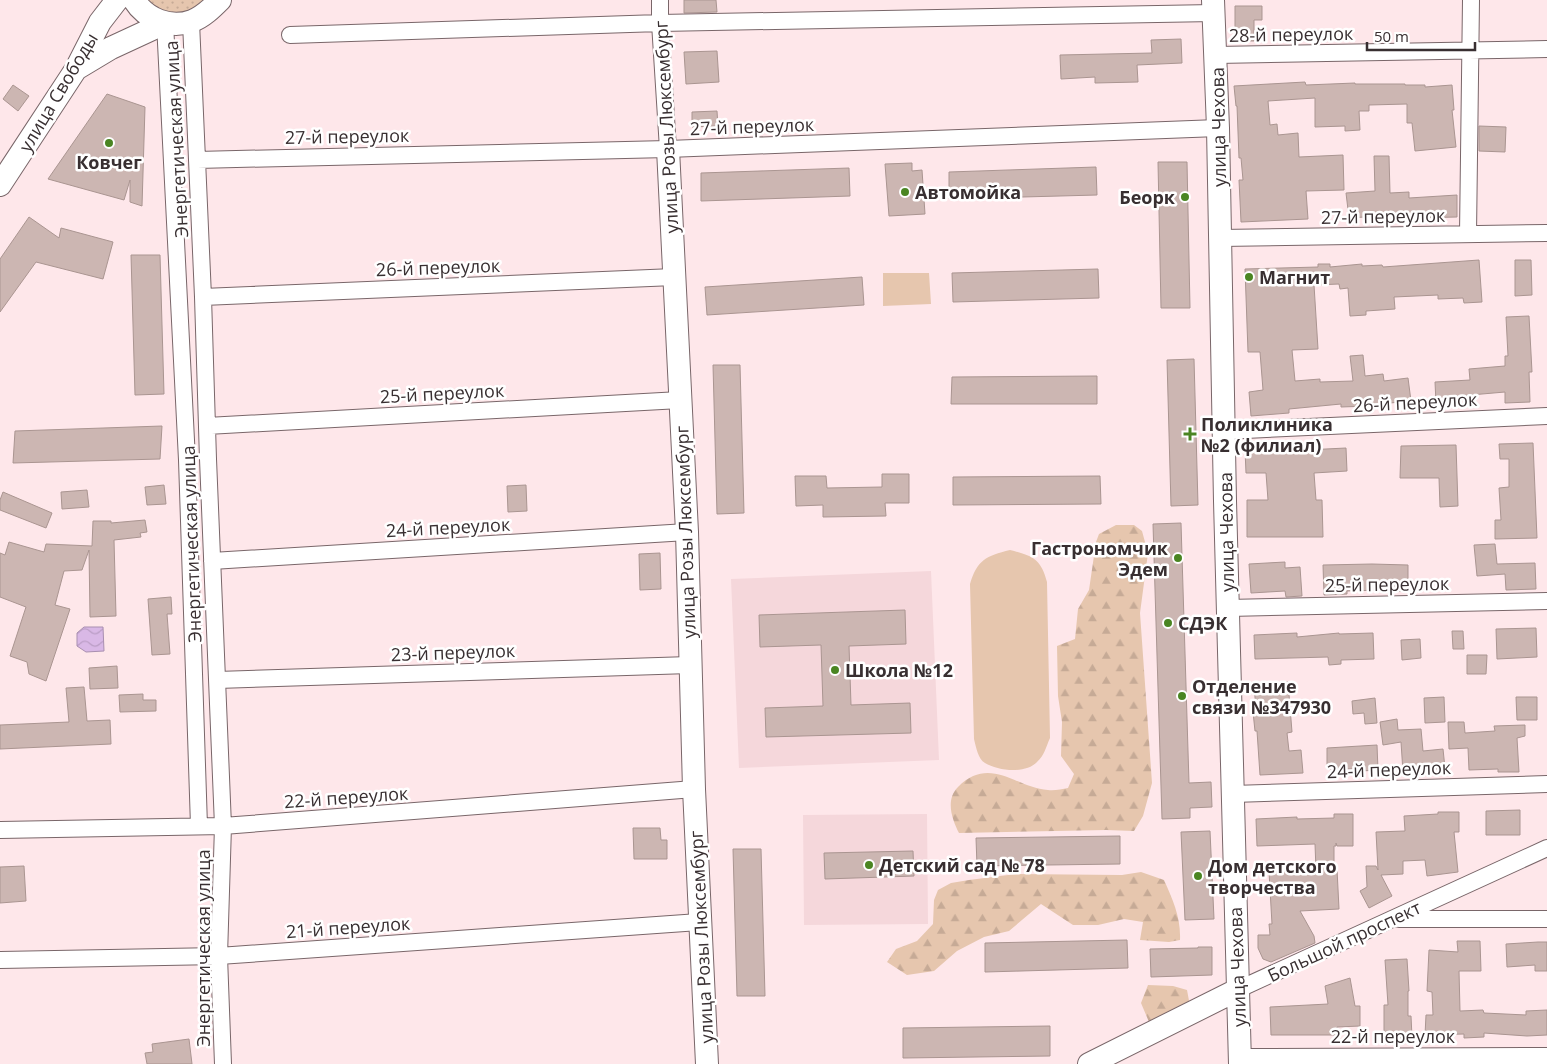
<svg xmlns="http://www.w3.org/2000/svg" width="1547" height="1064" font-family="'Open Sans',sans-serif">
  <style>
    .built { fill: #f5d7db }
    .grass { fill: url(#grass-dots) }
    .forest { fill: url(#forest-firs) }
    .pitch { fill: #e6c6ae }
    .water { fill: url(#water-waves); stroke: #a98fb0 }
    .building { fill: #ccb6b2; stroke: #aa9591 }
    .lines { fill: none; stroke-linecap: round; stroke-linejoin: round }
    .street-casing { stroke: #796669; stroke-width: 18 }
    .secondary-casing { stroke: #796669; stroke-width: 24 }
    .street { stroke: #fff; stroke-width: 16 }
    .secondary { stroke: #fff; stroke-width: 22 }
    .poi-dot { fill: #4a8522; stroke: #fff; stroke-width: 2 }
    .labels { text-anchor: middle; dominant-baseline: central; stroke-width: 5; stroke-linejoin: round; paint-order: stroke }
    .street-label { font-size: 18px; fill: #382f31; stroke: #fff }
    .poi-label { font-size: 18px; font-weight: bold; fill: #382f31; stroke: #fff; text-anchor: start }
  </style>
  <defs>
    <pattern id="grass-dots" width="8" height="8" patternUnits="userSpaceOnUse" patternTransform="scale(1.25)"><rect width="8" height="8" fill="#e6c6ae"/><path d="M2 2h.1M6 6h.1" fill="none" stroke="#c6aa96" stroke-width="1.8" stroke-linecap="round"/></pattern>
    <pattern id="forest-firs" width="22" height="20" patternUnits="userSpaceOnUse" patternTransform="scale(1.25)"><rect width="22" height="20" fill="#e6c6ae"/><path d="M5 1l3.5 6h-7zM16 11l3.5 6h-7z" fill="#c6aa96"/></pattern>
    <pattern id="water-waves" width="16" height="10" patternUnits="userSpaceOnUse" patternTransform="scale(1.25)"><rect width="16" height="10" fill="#d9b8e6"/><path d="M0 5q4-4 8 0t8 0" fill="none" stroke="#bb9ec6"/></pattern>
  </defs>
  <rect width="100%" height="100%" fill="#fee7ea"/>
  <!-- built -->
  <path class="built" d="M931 571 939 760 739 768 731 579Z
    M927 814 928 924 804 925 803 815Z"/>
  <!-- grass -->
  <path class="grass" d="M141 0H209L208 3 172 18Z"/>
  <!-- forest -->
  <path class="forest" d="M1116 525H1134L1142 531 1148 553 1140 613 1152 783 1143 816 1134 831 1106 830 959 833C952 819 945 800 958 787 990 755 1016 788 1048 790 1054 791 1062 789 1068 788L1074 774 1061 756 1062 722 1058 696 1057 646 1075 639 1078 609 1089 590 1096 542 1099 534Z
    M1141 872 1164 880C1173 900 1181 918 1180 940L1169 942 1140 940 1143 922 1124 919 1098 925H1073L1041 904 1009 931 984 937 957 951 934 971 907 975 887 962 896 949 917 941 933 924 934 900 938 890 951 883 969 880 1016 874 1122 875Z
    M1148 985 1173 986 1187 990 1190 1006 1149 1022 1141 1003Z"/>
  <!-- pitch -->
  <path class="pitch" d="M883 273H929L931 304 883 306Z
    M1010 550C1033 556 1041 559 1047 582L1050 738C1046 747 1044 756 1037 762 1026 774 998 771 985 763 978 759 976 747 974 739L970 584C977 560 986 556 1010 550Z"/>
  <!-- water -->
  <path class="water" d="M84 627H103L104 651 86 652 77 646V633Z"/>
  <!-- building -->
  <path class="building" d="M684 0H716L717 12 684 13Z
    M1235 6H1262V20H1254V41H1235Z
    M1181 39 1182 63 1137 65 1138 82 1095 83V77L1061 79 1060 55 1152 53 1151 40Z
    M717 51 719 82 686 84 684 52Z
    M1305 82 1306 85 1355 83V84H1405V85H1425V87L1452 85 1454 110H1452L1456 147 1415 151 1412 123H1407V104L1369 105V111H1359L1360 130 1345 131V126L1315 127V98L1268 101 1270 125 1277 124 1278 135 1298 133 1299 157 1343 155 1344 190 1306 191 1308 219 1241 222 1239 180H1243L1241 158H1239L1237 106H1236L1234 86Z
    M13 85 29 96 18 111 3 99Z
    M107 94 145 107 142 206 130 202V180L124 200 48 179Z
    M717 111 718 126 692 127V112Z
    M1479 126 1506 127 1505 152 1479 151Z
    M1374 156H1389L1390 193 1409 192V198L1457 195V217L1412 218V216L1396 217V215L1349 218 1346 193 1375 191Z
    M1158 162H1187L1190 308H1161Z
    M912 163V171L922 170 925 214 889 216 885 164Z
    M1096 167 1097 195 949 199V172Z
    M849 168 850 196 701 201V173Z
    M29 217 59 238 61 228 113 242 103 279 36 262 0 312V259Z
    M131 255H160L164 394 135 395Z
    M1479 260 1482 302 1464 303 1463 298 1438 299V295L1394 297 1395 309 1366 311V315L1350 316 1348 288 1340 289 1339 284 1314 285 1318 349 1292 350 1295 381 1320 379V382L1353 381 1350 356 1363 355 1365 376 1383 374 1384 381 1408 378 1411 401 1369 405V406L1341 407V404L1289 409V413L1251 416 1249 392 1263 390 1260 352H1248L1245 269 1318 267V264H1330V267L1362 264V266L1382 265 1383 267Z
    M1515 260H1531L1532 295 1515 296Z
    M1098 269 1099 298 953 302 952 273Z
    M862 277 864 305 707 315 705 287Z
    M1529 316 1532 372H1529L1530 402 1505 403V392L1459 396V402L1436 403 1435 382 1470 380 1469 369 1505 366V356H1508L1506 317Z
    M1194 359 1198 505 1171 506 1167 360Z
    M713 365H740L744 513 717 514Z
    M1097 376V404H951L952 377Z
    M162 426 160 459 13 463 15 431Z
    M1533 443 1537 538 1495 539V520H1501L1499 488 1509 487V459H1500L1499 444Z
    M1456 445 1458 506 1440 507 1439 478H1400L1401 446Z
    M1286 448V451L1346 448 1347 471 1314 473 1316 500H1322L1323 537H1247V500H1268L1266 473H1246L1245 450Z
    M882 474H909V503H885L886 516 823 517V505L796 506 795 476H826L827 488 882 487Z
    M1100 476 1101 504 953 505V477Z
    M164 485 166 504 147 505 145 487Z
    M526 485 527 511 508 512 507 486Z
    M87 490 89 507 62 509 61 492Z
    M3 492 52 513 46 528 0 510V500Z
    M145 520 147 532 140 533 141 537 114 540 116 616 90 617 89 550 82 570 64 571 55 605 70 609 46 681 29 674 27 662 10 656 26 607 0 597V553L5 555 9 542 44 552 46 544 92 546 93 521H111V523Z
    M1181 523 1189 783 1211 782 1212 807 1190 808V818L1162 819 1153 524Z
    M1495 544 1497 564 1535 563 1536 589 1506 590 1505 574 1477 576 1474 545Z
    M660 553 661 589 640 590 639 554Z
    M1285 562V568L1300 567 1302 596 1286 597 1285 591 1251 593 1249 564Z
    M1372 564 1408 565V591L1383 592V590L1347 591V594L1324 595 1323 565Z
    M171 597 172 614H167L170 654 152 655 148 599Z
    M905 610 906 644 849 646 851 705 910 703 911 733 766 737 765 708 823 706 821 645 760 647 759 615Z
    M1536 628 1537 657 1497 659 1496 629Z
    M1452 631H1463L1464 649H1453Z
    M1297 633V637L1339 633V634L1373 633 1374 659 1341 660V664L1329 665 1328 657 1255 659 1254 635Z
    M1420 639 1421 658 1402 660 1401 640Z
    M1467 655H1487L1486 674H1467Z
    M117 666 118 688 90 689 89 668Z
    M1288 682 1292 732 1287 733 1289 751 1301 750 1303 773 1260 775 1257 731H1255L1253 712H1256L1254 683Z
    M84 687 87 721 110 720 111 744 0 749V725L69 722 66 688Z
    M143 694V700H156V711L120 712 119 695Z
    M1444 697 1445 722 1425 723 1424 698Z
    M1516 697H1537V720H1517Z
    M1375 698 1377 723 1365 724 1364 713 1353 714 1352 701Z
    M1397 719 1398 730 1421 729 1423 751 1443 749 1445 768 1403 772 1401 742 1383 745 1380 722Z
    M1448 722H1464L1465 733 1495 731 1494 726 1525 725V736L1517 738 1519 772H1498V769L1469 770 1468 748 1449 749Z
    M1377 745 1378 770 1361 771V769H1327V748Z
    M1520 810V835H1486V811Z
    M1438 812H1459V832H1454L1458 872 1427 876 1425 860 1403 861V874L1381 875 1392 896 1369 908 1360 891 1367 887 1366 866H1376L1378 870 1376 832 1405 831 1404 816 1438 814Z
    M1334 814H1353V846H1337L1336 843V846H1334V869H1337L1339 909 1300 911 1314 936 1315 943 1271 962 1263 959 1258 948V935H1270L1269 924H1272L1269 872 1316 870 1315 844 1257 846 1256 819 1297 817V819L1334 818Z
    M633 828H660L661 840H667V859H634Z
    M1210 831 1214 919 1185 920 1181 832Z
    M1120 836V864L977 866 976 838Z
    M733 849H761L765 996H737Z
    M913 851 914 876 825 879 824 853Z
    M24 866 26 901 0 903V867Z
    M1127 940 1128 968 985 972V943Z
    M1457 941H1480L1481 971H1459L1460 1011 1483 1010 1484 1013 1526 1015V1011L1547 1010V1035L1527 1036 1484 1033V1037L1464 1038V1034L1425 1035 1426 1015H1433L1432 992 1427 991 1429 950 1458 952Z
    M1538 942H1547V971H1535V965L1507 967 1506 944Z
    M1198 947H1212V975L1151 977 1150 949 1198 948Z
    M1407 959 1409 991H1408V1016H1411L1412 1037 1384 1039V1005H1388L1385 960Z
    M1350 978 1355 1006H1360V1026L1337 1027V1035H1271L1270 1007 1328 1004 1325 986Z
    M1050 1026V1056L903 1058V1028Z
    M189 1039 192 1064H147L145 1053 153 1052 152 1044Z"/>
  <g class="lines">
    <!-- street casing -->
    <g class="street-casing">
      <path id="street" d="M660 0V23L668 149
        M191 22 203 297 208 459 223 826 219 956 223 1064
        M165 23 187 460 199 826
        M290 35 660 23 1214 13
        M1216 55 1547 49
        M197 160 668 149 1218 128
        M1468 234 1471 0
        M1220 238 1547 233
        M203 297 674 277
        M207 426 680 400
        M1224 431 1547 416
        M212 561 687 532
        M1228 608 1547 601
        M217 680 690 665
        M1233 794 1547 784
        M0 830 223 826 694 789
        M1399 919H1547
        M0 960 219 956 699 922
        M1237 990 1547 848
        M1240 1057 1547 1056"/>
    </g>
    <!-- secondary casing -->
    <g class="secondary-casing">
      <path id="secondary" d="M134 0C146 19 170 29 192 21 203 17 212 8 220 0
        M1213 0 1218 128 1225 501 1240 1064
        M76 69 111 48 165 23
        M668 149 687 532 694 789 707 1064
        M0 185 76 69 100 22 117 0
        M1089 1064 1237 990"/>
    </g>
    <!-- street -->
    <use href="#street" class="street"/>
    <!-- secondary -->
    <use href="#secondary" class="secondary"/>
  </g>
  <!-- markers -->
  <g class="poi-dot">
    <circle cx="109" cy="143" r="5"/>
    <circle cx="905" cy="192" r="5"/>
    <circle cx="1185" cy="197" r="5"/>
    <circle cx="1249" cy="277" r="5"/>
    <path d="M1187.5 426.5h5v5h5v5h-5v5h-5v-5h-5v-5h5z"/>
    <circle cx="1178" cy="558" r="5"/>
    <circle cx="1168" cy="623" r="5"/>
    <circle cx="835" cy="670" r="5"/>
    <circle cx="1182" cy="696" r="5"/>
    <circle cx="869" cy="865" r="5"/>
    <circle cx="1198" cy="876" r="5"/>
  </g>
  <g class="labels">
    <!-- street labels -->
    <g class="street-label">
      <text transform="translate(1291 34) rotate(-1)">28-й переулок</text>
      <text transform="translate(58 92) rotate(-59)">улица Свободы</text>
      <text transform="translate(752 126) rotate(-2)">27-й переулок</text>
      <text transform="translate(666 127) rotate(-93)">улица Розы Люксембург</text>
      <text transform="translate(1218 127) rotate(-91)">улица Чехова</text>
      <text transform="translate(347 136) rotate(-1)">27-й переулок</text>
      <text transform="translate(176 139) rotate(-93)">Энергетическая улица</text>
      <text transform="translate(1383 216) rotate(-1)">27-й переулок</text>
      <text transform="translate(438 267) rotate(-2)">26-й переулок</text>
      <text transform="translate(442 393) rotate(-3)">25-й переулок</text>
      <text transform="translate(1415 402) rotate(-3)">26-й переулок</text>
      <text transform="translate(448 527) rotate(-3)">24-й переулок</text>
      <text transform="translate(685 532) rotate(-92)">улица Розы Люксембург</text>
      <text transform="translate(1226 532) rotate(-91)">улица Чехова</text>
      <text transform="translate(191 544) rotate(-92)">Энергетическая улица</text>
      <text transform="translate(1387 584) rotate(-1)">25-й переулок</text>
      <text transform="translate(453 652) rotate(-2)">23-й переулок</text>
      <text transform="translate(1389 769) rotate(-2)">24-й переулок</text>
      <text transform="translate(346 797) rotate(-4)">22-й переулок</text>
      <text transform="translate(348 927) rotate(-4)">21-й переулок</text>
      <text transform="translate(701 937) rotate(-93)">улица Розы Люксембург</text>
      <text transform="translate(1344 941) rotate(-25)">Большой проспект</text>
      <text transform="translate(203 948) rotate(-90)">Энергетическая улица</text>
      <text transform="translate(1237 967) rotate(-92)">улица Чехова</text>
      <text x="1393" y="1036">22-й переулок</text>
    </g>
    <!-- poi labels -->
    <g class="poi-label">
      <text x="109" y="162" text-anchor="middle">Ковчег</text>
      <text x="915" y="192">Автомойка</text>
      <text x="1175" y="197" text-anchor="end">Беорк</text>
      <text x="1259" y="277">Магнит</text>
      <text x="1201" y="424">Поликлиника<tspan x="1201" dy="21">№2 (филиал)</tspan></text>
      <text x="1168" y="548" text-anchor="end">Гастрономчик<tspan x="1168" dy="21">Эдем</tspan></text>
      <text x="1178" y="623">СДЭК</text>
      <text x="845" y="670">Школа №12</text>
      <text x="1192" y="686">Отделение<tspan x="1192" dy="21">связи №347930</tspan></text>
      <text x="879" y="865">Детский сад № 78</text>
      <text x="1208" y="866">Дом детского<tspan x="1208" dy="21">творчества</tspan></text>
    </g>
  </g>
  <!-- scale -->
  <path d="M1367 42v8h108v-8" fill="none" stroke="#382f31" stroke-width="2.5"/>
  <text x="1374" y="42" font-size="15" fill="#382f31" stroke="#ffffff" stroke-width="4" paint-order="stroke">50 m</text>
</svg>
